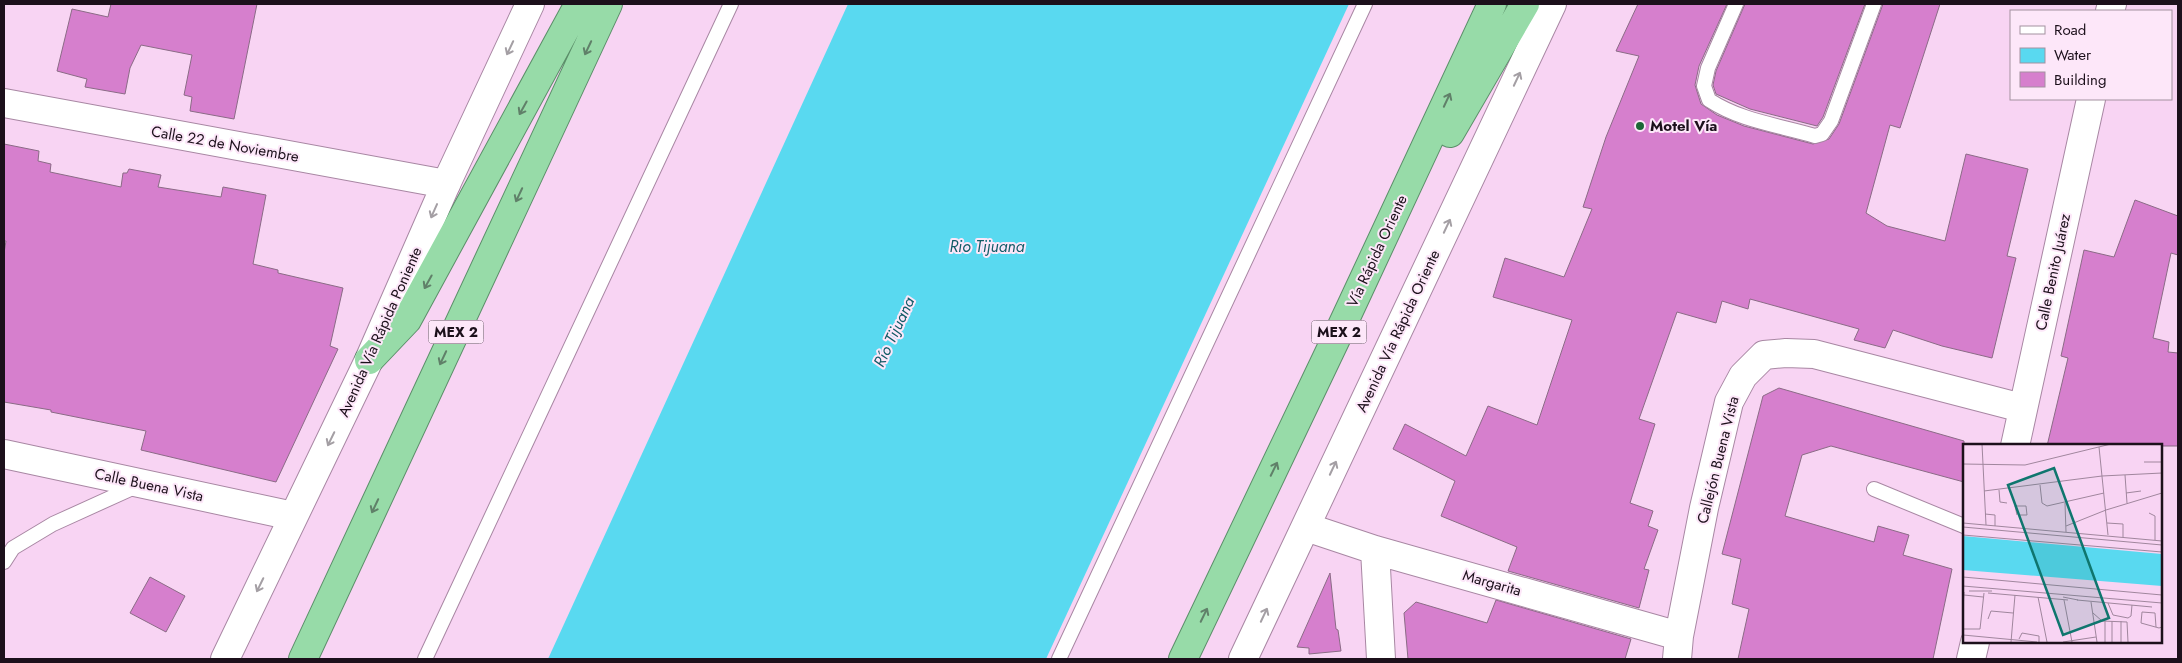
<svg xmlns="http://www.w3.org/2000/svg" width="2182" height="663" font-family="Jost,sans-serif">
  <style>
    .water { fill: #59d9f0 }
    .building { fill: #d67fcd; stroke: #8b6b86 }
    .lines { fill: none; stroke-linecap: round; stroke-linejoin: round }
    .service-casing { stroke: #a887a3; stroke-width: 16 }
    .minor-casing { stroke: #a887a3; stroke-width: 30 }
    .secondary-casing { stroke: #a887a3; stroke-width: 30 }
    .trunk-casing { stroke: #5b8e69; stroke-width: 30 }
    .service { stroke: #fff; stroke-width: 14 }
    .minor { stroke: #fff; stroke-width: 28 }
    .secondary { stroke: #fff; stroke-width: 28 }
    .trunk { stroke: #97dba8; stroke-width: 28 }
    .oneway { stroke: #a49fa4 }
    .oneway2 { stroke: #608069 }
    .poi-dot { fill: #1b6736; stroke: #fde7f9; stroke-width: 2 }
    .labels { text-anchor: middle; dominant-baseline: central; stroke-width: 4; stroke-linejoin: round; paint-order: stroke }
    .shield { fill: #fde7f9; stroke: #60505e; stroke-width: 1 }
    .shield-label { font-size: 14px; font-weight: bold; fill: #1c101b }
    .poi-label { font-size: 15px; font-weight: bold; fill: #1c101b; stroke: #fde7f9; text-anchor: start }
    .street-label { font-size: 15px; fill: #1c101b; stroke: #fde7f9 }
    .water-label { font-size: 16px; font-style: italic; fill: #125c67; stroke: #fde7f9 }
    .inset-road { fill: none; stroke: #a0869d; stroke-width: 1 }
    .view { fill: #0f766e; fill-opacity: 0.15; stroke: #0f766e; stroke-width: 2.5 }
    .inset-edge { fill: none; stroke: #1c101b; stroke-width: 2.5 }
  </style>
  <rect width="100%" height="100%" fill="#f8d4f3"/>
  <!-- water -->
  <path class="water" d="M848 4H1349L1046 659H548Z"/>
  <!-- building -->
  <path class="building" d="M111 4H257L234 119 190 111 192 97 184 95 192 55 141 45 130 68 125 94 85 87 87 79 57 71 72 9 108 17Z
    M1638 4H1727L1699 66 1695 85 1701 104 1717 115 1744 126 1813 144 1829 139 1839 124 1883 4H1940L1900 128 1890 125 1866 213 1887 226 1945 241 1966 154 2028 169 2007 256 2016 258 1992 358 1942 346 1893 330 1885 348 1854 340 1859 329 1750 299 1748 309 1722 301 1716 323 1677 312 1639 419 1655 424 1630 503 1653 511 1648 526 1658 530 1644 569 1649 570 1639 608 1508 571 1517 547 1441 516 1455 481 1393 449 1405 424 1466 456 1488 406 1537 425 1572 320 1493 297 1505 258 1564 277 1592 209 1583 207 1606 137 1639 56 1616 51Z
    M1745 4H1865L1823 117 1817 126 1750 109 1716 94 1713 85 1716 71Z
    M4 144 39 151 38 161 51 164 50 172 121 187 123 173H127L129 169 161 175 158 187 221 197 223 187 266 195 253 264 278 270V273L343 288 330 346 338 349 276 482 141 450 146 431 51 412V410L4 402V253L6 241H4Z
    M2135 200 2178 216V255L2171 253 2153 338 2169 342 2168 352 2178 353V446H2047L2068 358 2061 356 2084 250 2114 257Z
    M1779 388 1964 441V482L1831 446 1802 455 1785 516 1874 542 1878 526 1909 535 1903 555 1952 569 1933 659H1738L1749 609 1732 604 1741 559 1722 554 1763 396Z
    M1330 573 1336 629 1338 630 1341 651 1309 654V648L1297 647Z
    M150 577 185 596 166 632 130 613Z
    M1496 600 1631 639 1625 659H1408L1404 613 1416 602 1487 623Z"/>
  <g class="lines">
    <!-- service casing -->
    <g class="service-casing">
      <path id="service" d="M1736 4 1708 68 1704 86 1709 100C1741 121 1778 125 1815 136L1822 134 1831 121 1874 4
        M1874 489 1964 526
        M4 562 13 548 53 524 139 485
        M425 659 731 4
        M1059 659 1365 4"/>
    </g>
    <!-- minor casing -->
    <g class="minor-casing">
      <path id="minor" d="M2110 11 2112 4
        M4 103 446 184
        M2015 446 2091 99
        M4 454 293 516
        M1306 527 1375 550 1679 636
        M1375 550 1381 659
        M1677 659 1679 636 1704 508 1729 402 1743 376 1764 355 1786 353 1814 354 2022 408
        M1971 659 1975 642"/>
    </g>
    <!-- secondary casing -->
    <g class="secondary-casing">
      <path id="secondary" d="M225 659 369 360 446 184 530 4
        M1243 659 1552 4"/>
    </g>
    <!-- trunk casing -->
    <g class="trunk-casing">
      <path id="trunk" d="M1450 133 1525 4
        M369 360 407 320 579 4
        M303 659 608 4
        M1183 659 1341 328 1492 4"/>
    </g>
    <!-- service -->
    <use href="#service" class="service"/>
    <!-- minor -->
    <use href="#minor" class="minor"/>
    <!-- secondary -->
    <use href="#secondary" class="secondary"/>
    <!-- trunk -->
    <use href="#trunk" class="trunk"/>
  </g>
  <!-- one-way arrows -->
  <defs><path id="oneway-shaft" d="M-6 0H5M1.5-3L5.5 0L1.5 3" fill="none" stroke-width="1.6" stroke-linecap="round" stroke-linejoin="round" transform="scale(1.25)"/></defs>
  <g class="oneway">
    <use href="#oneway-shaft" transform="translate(510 48) rotate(115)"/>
    <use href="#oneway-shaft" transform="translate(1517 79) rotate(-65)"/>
    <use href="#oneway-shaft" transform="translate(434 211) rotate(114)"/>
    <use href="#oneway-shaft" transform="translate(1447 226) rotate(-65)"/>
    <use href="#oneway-shaft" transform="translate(331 439) rotate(116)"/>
    <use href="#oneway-shaft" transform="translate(1333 468) rotate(-65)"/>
    <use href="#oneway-shaft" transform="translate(260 585) rotate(116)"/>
    <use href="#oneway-shaft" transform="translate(1264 615) rotate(-65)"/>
  </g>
  <g class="oneway2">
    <use href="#oneway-shaft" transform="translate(588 48) rotate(115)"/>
    <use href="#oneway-shaft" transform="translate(1447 100) rotate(-65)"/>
    <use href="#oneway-shaft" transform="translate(523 108) rotate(119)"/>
    <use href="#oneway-shaft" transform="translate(519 195) rotate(115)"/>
    <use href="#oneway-shaft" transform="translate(428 282) rotate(119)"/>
    <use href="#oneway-shaft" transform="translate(443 358) rotate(115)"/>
    <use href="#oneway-shaft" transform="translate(1274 469) rotate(-64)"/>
    <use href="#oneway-shaft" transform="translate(375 506) rotate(115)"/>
    <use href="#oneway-shaft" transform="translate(1204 615) rotate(-64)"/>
  </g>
  <!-- markers -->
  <circle class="poi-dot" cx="1640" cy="126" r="5"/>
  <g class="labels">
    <!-- shield labels -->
    <g class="shield">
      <rect x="428.5" y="320.5" width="55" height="23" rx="4"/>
      <rect x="1311.5" y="320.5" width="55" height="23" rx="4"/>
    </g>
    <g class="shield-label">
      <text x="456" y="332">MEX 2</text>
      <text x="1339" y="332">MEX 2</text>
    </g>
    <!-- poi labels -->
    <g class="poi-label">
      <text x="1650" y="126">Motel Vía</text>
    </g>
    <!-- street labels -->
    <g class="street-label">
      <text transform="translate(225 144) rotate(10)">Calle 22 de Noviembre</text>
      <text transform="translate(1377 251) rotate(-65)">Vía Rápida Oriente</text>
      <text transform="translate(2053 272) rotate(-78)">Calle Benito Juárez</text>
      <text transform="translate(1398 331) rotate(-65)">Avenida Vía Rápida Oriente</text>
      <text transform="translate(380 332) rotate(-66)">Avenida Vía Rápida Poniente</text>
      <text transform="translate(1718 460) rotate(-76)">Callejón Buena Vista</text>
      <text transform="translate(149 485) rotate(12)">Calle Buena Vista</text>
      <text transform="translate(1492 583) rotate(16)">Margarita</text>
    </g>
    <!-- water labels -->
    <g class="water-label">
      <text x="987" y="246">Rio Tijuana</text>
      <text transform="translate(894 332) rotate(-65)">Río Tijuana</text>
    </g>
  </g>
  <!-- overview -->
  <g transform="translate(1963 444)">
    <rect width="199" height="199" fill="#f8d4f3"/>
    <path d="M0 92 199 110V142L0 126Z" fill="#59d9f0"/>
    <path class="inset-road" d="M19 0 23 81M136 3 145 91M181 18H199M0 20 62 21 148 0M162 31 164 59M77 41 79 59 84 62 141 49M36 46 37 58 44 59M21 47 139 32 199 29M163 49 178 47M102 59 103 88M186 69 192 72V96M22 70 32 71V82M54 71 52 62H63L64 71H56M0 79 199 97M144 79 160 80V93M103 82 143 66 199 49M0 83 199 101M0 91 199 108M0 133 199 151M0 142 199 159M6 147H29M25 149 105 156M1 151 20 153M75 153 84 198M100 153 115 156M101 156 109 198M114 156 189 163M128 158 134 198M145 159 150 171 165 174 168 172 169 161M0 166 1 148M130 169 139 177 164 178 165 198M25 175 28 167 50 169M142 177V198M149 177V198M193 183 192 169 179 168 178 179 196 184 199 183M0 185H17L21 149M0 191 74 198M56 195 59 189 76 192V198M48 198 52 151M100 198 133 193M158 198V177"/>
    <path class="view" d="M91 24 146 174 100 191 45 41Z"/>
    <rect width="199" height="199" class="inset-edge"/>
  </g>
  <!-- border -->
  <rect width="2182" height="663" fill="none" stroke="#1c101b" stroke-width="10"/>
  <!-- legend -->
  <rect x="2010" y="10" width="162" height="90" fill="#fde7f9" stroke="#a391a0"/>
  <rect x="2020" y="26" width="25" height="8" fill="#ffffff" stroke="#a391a0"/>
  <text x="2054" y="35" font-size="15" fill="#1c101b">Road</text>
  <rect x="2020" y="48" width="25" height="15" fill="#59d9f0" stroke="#a391a0"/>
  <text x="2054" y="60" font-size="15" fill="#1c101b">Water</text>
  <rect x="2020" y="72" width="25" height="15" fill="#d67fcd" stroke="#a391a0"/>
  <text x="2054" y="85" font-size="15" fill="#1c101b">Building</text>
</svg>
